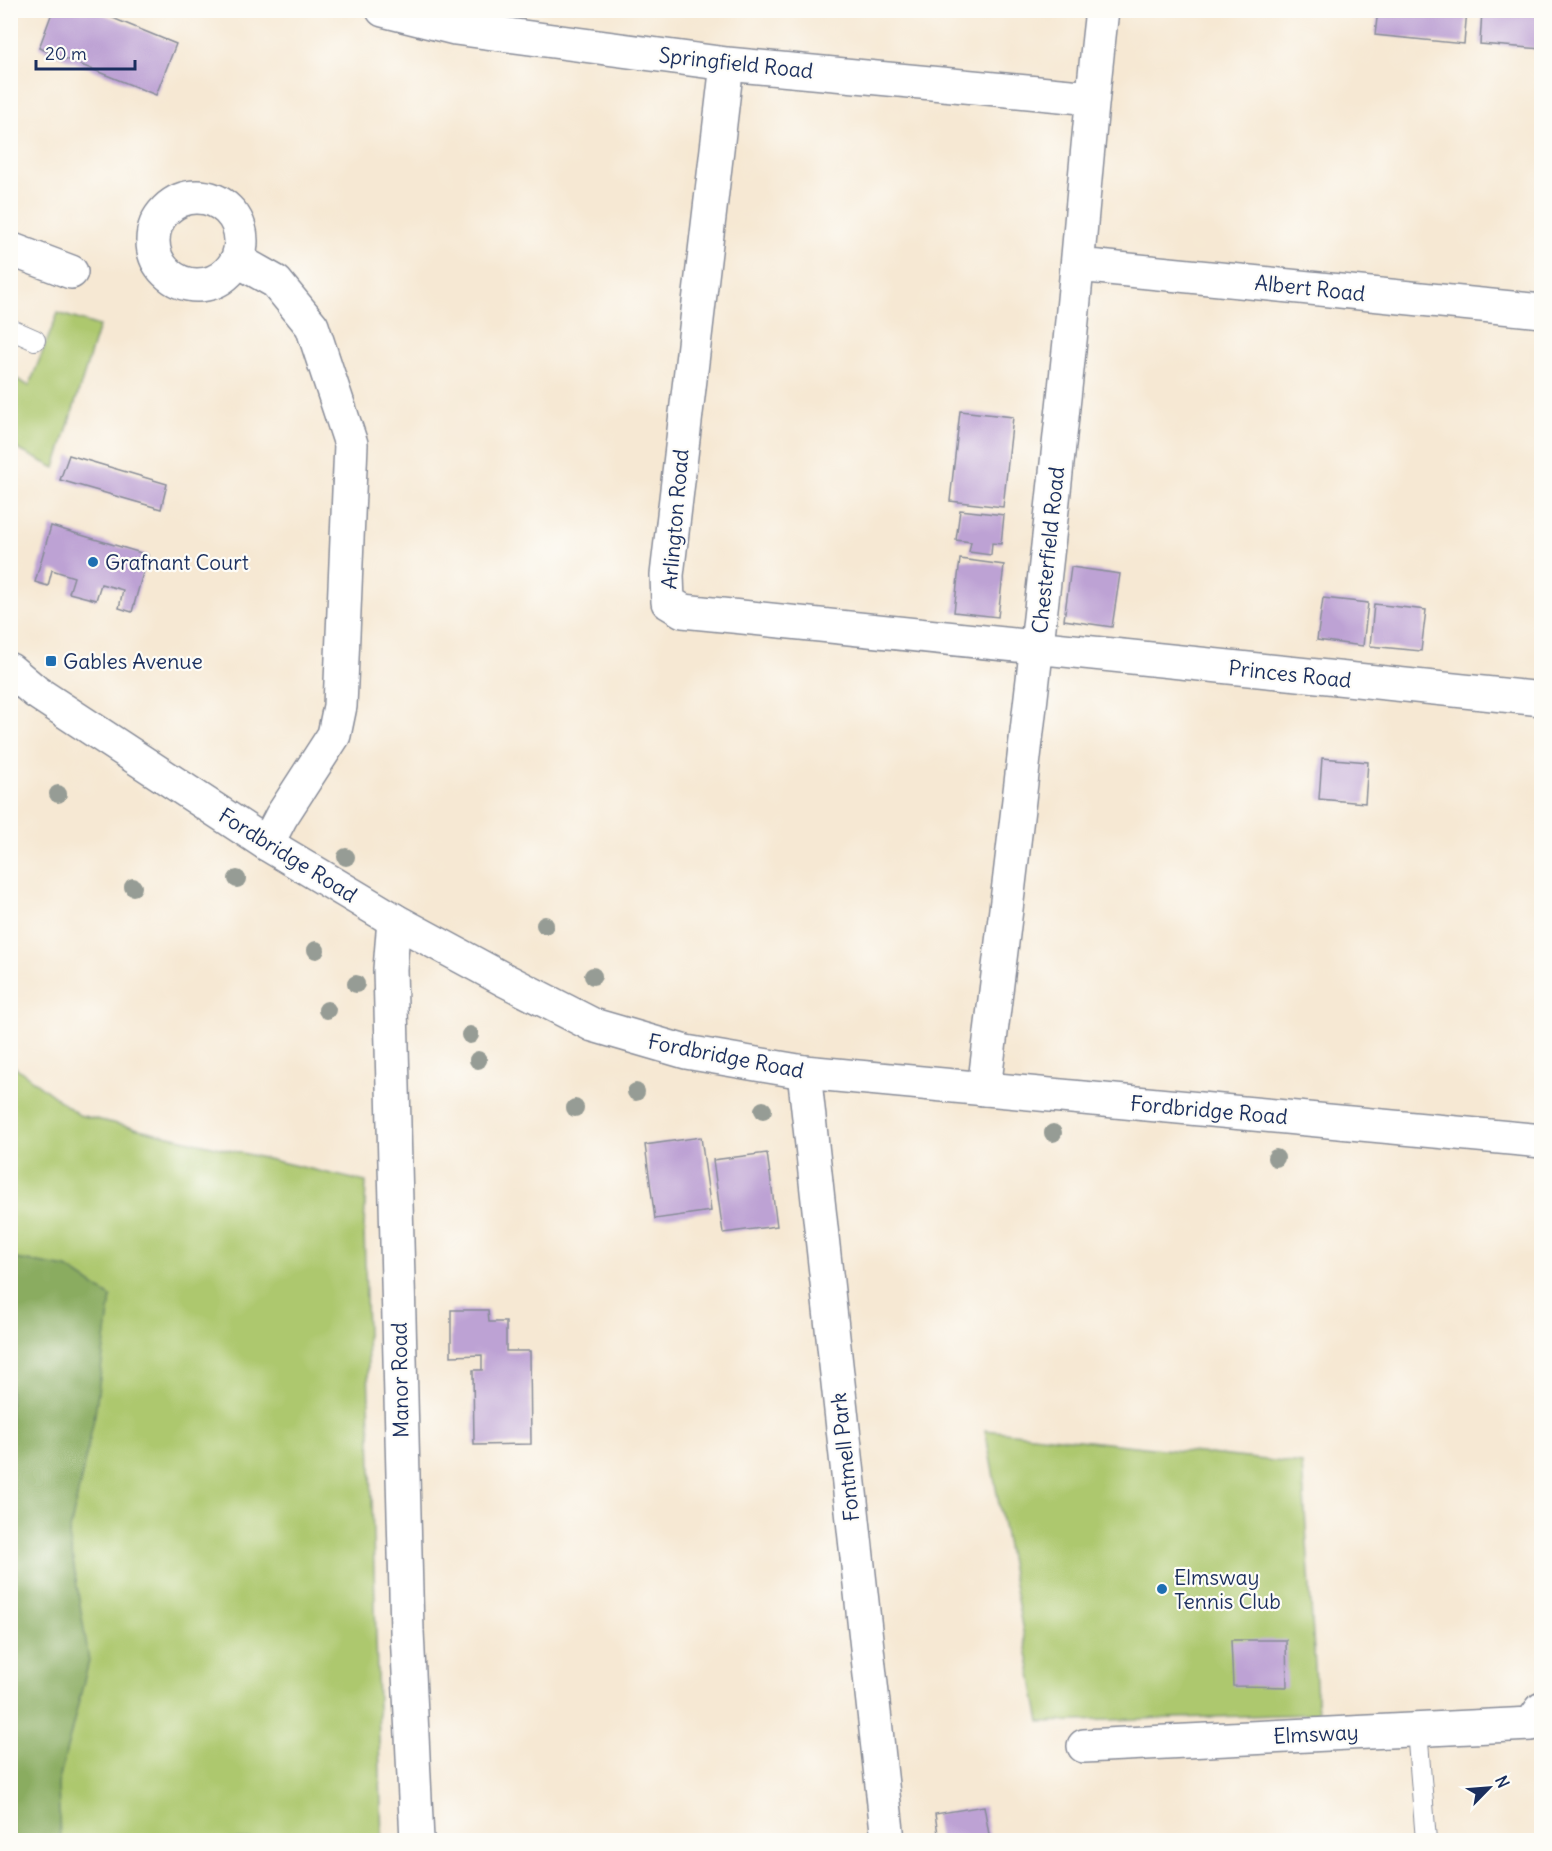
<svg xmlns="http://www.w3.org/2000/svg" width="1552" height="1851" font-family="Delius,sans-serif">
  <style>
    .green { fill: #adc86e; stroke: #647c66; stroke-width: 1.5 }
    .forest { fill: #8aac61; stroke: #526e60; stroke-width: 1.5 }
    .building { fill: #bda2d4 }
    .lines { fill: none; stroke-linecap: round; stroke-linejoin: round }
    .lane-casing { stroke: #888c98; stroke-width: 22 }
    .street-casing { stroke: #888c98; stroke-width: 36 }
    .secondary-casing { stroke: #888c98; stroke-width: 36 }
    .lane { stroke: #fff; stroke-width: 20 }
    .street { stroke: #fff; stroke-width: 33 }
    .secondary { stroke: #fff; stroke-width: 33 }
    .tree { fill: #969c95 }
    .poi-dot { fill: #1f6fb2; stroke: #fdfcf7; stroke-width: 2 }
    .labels { text-anchor: middle; dominant-baseline: central; stroke-width: 4.5; stroke-linejoin: round; paint-order: stroke }
    .street-label { font-size: 21px; fill: #1b2f5e; stroke: #fdfcf7 }
    .poi-label { font-size: 21px; fill: #1b2f5e; stroke: #fdfcf7; text-anchor: start }
  </style>
  <rect width="100%" height="100%" fill="#fdfcf7"/>
  <filter id="ink" filterUnits="userSpaceOnUse"><feTurbulence type="fractalNoise" baseFrequency=".0167" numOctaves="2"/><feDisplacementMap in="SourceGraphic" scale="12" xChannelSelector="R" yChannelSelector="G"/><feConvolveMatrix kernelMatrix="1 2 1 2 8 2 1 2 1" color-interpolation-filters="sRGB"/></filter>
  <filter id="wash" filterUnits="userSpaceOnUse"><feTurbulence type="fractalNoise" baseFrequency=".008" numOctaves="4" result="noise"/><feDisplacementMap in="SourceGraphic" scale="24" xChannelSelector="R" yChannelSelector="G"/><feGaussianBlur stdDeviation="1.35" result="paint"/><feColorMatrix in="noise" values="0 0 0 0 0 0 0 0 0 0 0 0 0 0 0 0 0 1.4 0 .05"/><feComposite in="paint" operator="in"/></filter>
  <g filter="url(#wash)">
    <rect width="100%" height="100%" fill="#f6e8d3"/>
    <!-- green -->
    <path class="green" d="M58 313 99 326 55 468 11 446 10 375 29 386Z
      M10 1063 79 1115 366 1182 364 1230 382 1840H11Z
      M985 1430 1302 1464 1318 1714 1040 1722Z"/>
    <!-- forest -->
    <path class="forest" d="M10 1258 67 1268 111 1297 95 1414 69 1535 89 1661 58 1784 60 1840H11Z"/>
    <g id="blocks">
      <!-- building -->
      <path class="building" d="M53 10H93L176 44 156 95 39 48Z
        M1378 10H1467L1464 44 1375 35Z
        M1482 10H1542V49L1480 44Z
        M960 411 1013 417 1003 507 950 501Z
        M69 455 167 484 161 509 60 480Z
        M960 510 1004 515 1001 544 992 543 991 555 969 552 971 542 956 540Z
        M51 526 148 555 132 612 119 608 123 590 101 584 96 600 69 593 74 577 52 570 48 586 35 582Z
        M960 559 1004 565 998 617 954 612Z
        M1071 567 1120 574 1112 627 1064 620Z
        M1323 598 1368 603 1363 646 1317 640Z
        M1374 604 1426 610 1421 651 1370 646Z
        M1322 758 1368 762 1365 803 1319 799Z
        M701 1137 711 1211 655 1219 645 1145Z
        M767 1153 777 1226 723 1233 713 1160Z
        M451 1310H488L489 1322H506V1351H530L531 1444 474 1445 473 1370H482V1355L451 1356Z
        M1231 1640H1286L1287 1687 1233 1686Z
        M984 1806 990 1840H939L935 1814Z"/>
    </g>
  </g>
  <g filter="url(#ink)">
    <use href="#blocks" fill-opacity="0" stroke="#888c98" stroke-width="1.5"/>
    <g class="lines">
      <!-- lane casing -->
      <g class="lane-casing">
        <path id="lane" d="M10 329 35 340
          M1417 1730 1426 1840"/>
      </g>
      <!-- street casing -->
      <g class="street-casing">
        <path id="street" d="M383 10 455 28 727 64 1092 98
          M727 64 667 575 668 602 683 611 1542 699
          M153 241a44 44 0 1 1 88 0a44 44 0 1 1-88 0Z
          M10 249 71 272
          M237 260 276 282 312 326 351 444 340 706 334 735 281 817 267 844
          M1078 265 1542 311
          M394 920 390 969 407 1631 417 1840
          M804 1072 888 1840
          M984 1089C1015 840 1044 591 1070 341 1081 231 1089 121 1102 10
          M1084 1746 1531 1724 1542 1709"/>
      </g>
      <!-- secondary casing -->
      <g class="secondary-casing">
        <path id="secondary" d="M10 670 36 692 267 844 394 920 503 979 593 1025 686 1052 804 1072 1542 1141"/>
      </g>
      <!-- lane -->
      <use href="#lane" class="lane"/>
      <!-- street -->
      <use href="#street" class="street"/>
      <!-- secondary -->
      <use href="#secondary" class="secondary"/>
    </g>
    <!-- trees -->
    <g class="tree">
      <circle cx="58" cy="794" r="9"/>
      <circle cx="346" cy="857" r="9"/>
      <circle cx="237" cy="879" r="9"/>
      <circle cx="133" cy="887" r="9"/>
      <circle cx="545" cy="925" r="9"/>
      <circle cx="316" cy="950" r="9"/>
      <circle cx="593" cy="976" r="9"/>
      <circle cx="356" cy="984" r="9"/>
      <circle cx="327" cy="1010" r="9"/>
      <circle cx="470" cy="1035" r="9"/>
      <circle cx="478" cy="1060" r="9"/>
      <circle cx="636" cy="1092" r="9"/>
      <circle cx="575" cy="1108" r="9"/>
      <circle cx="763" cy="1110" r="9"/>
      <circle cx="1053" cy="1133" r="9"/>
      <circle cx="1276" cy="1158" r="9"/>
    </g>
  </g>
  <!-- markers -->
  <g class="poi-dot">
    <circle cx="93" cy="562" r="6"/>
    <rect x="45" y="655" width="12" height="12" rx="3"/>
    <circle cx="1162" cy="1589" r="6"/>
  </g>
  <g class="labels">
    <!-- street labels -->
    <g class="street-label">
      <text transform="translate(736 63) rotate(6)">Springfield Road</text>
      <text transform="translate(1310 288) rotate(6)">Albert Road</text>
      <text transform="translate(675 519) rotate(-85)">Arlington Road</text>
      <text transform="translate(1048 550) rotate(-84)">Chesterfield Road</text>
      <text transform="translate(1290 674) rotate(6)">Princes Road</text>
      <text transform="translate(288 855) rotate(32)">Fordbridge Road</text>
      <text transform="translate(726 1056) rotate(11)">Fordbridge Road</text>
      <text transform="translate(1209 1110) rotate(5)">Fordbridge Road</text>
      <text transform="translate(400 1380) rotate(-91)">Manor Road</text>
      <text transform="translate(845 1457) rotate(-96)">Fontmell Park</text>
      <text transform="translate(1316 1734) rotate(-3)">Elmsway</text>
    </g>
    <!-- poi labels -->
    <g class="poi-label">
      <text x="105" y="562">Grafnant Court</text>
      <text x="63" y="661">Gables Avenue</text>
      <text x="1174" y="1577">Elmsway<tspan x="1174" dy="24">Tennis Club</tspan></text>
    </g>
  </g>
  <!-- margin -->
  <rect width="1552" height="1851" fill="none" stroke="#fdfcf7" stroke-width="36"/>
  <!-- north arrow -->
  <g transform="translate(1489 1788) rotate(65)" stroke="#fdfcf7" stroke-width="4.5" paint-order="stroke">
  <path d="M0-4.5L10 22L0 15L-10 22Z" fill="#1b2f5e"/>
  <text y="-9" font-size="16" font-weight="bold" text-anchor="middle" fill="#1b2f5e">N</text>
  </g>
  <!-- scale -->
  <path d="M36 60v9h99v-9" fill="none" stroke="#1b2f5e" stroke-width="3"/>
  <text x="45" y="60" font-size="18" fill="#1b2f5e" stroke="#fdfcf7" stroke-width="4.5" paint-order="stroke">20 m</text>
</svg>
